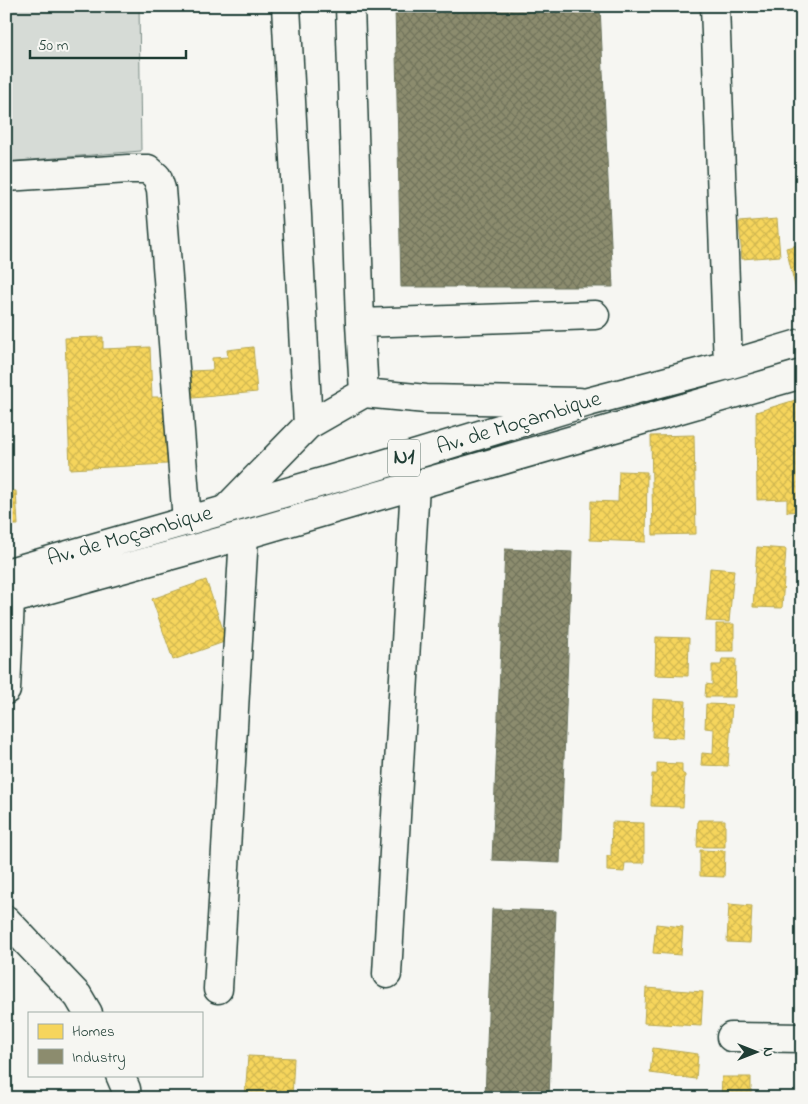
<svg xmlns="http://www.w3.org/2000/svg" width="808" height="1104" font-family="'Indie Flower',sans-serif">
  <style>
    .green { fill: #d6dbd6; stroke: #7a8c85 }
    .homes { fill: url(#homes-cross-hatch); stroke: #b6a750 }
    .industry { fill: url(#industry-cross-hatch); stroke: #6b745d }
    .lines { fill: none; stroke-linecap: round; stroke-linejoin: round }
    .minor-casing { stroke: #1f3d34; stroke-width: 31 }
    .highway-casing { stroke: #1f3d34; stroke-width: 31 }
    .minor { stroke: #f6f6f2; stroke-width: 28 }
    .highway { stroke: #f6f6f2; stroke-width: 28 }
    .labels { text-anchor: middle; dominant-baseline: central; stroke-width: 5; stroke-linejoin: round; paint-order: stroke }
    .shield { fill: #f6f6f2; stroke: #60746d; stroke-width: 1 }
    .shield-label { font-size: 21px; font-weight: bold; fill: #1f3d34 }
    .street-label { font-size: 22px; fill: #1f3d34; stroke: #f6f6f2 }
  </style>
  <defs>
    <pattern id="homes-cross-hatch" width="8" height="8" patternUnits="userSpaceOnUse" patternTransform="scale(1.25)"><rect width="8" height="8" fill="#f6d55c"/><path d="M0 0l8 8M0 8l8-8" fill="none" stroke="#d2b851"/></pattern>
    <pattern id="industry-cross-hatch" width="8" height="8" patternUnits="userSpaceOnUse" patternTransform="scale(1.25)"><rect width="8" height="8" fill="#8c8c6e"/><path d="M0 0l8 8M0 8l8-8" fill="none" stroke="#72745b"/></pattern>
  </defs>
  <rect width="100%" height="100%" fill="#f6f6f2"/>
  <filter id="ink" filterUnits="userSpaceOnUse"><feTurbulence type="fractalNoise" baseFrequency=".02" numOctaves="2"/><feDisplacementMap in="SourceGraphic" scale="10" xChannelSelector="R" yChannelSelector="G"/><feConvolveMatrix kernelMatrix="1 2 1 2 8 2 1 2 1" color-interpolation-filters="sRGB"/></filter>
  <g filter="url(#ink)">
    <!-- green -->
    <path class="green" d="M6 6H139L141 151 6 162Z"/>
    <!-- homes -->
    <path class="homes" d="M777 219 780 256 742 259 739 222Z
      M802 244V306L800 307 786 248Z
      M103 337V349L150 347 152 397H164L167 464 70 469 65 338Z
      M253 347 257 392 193 398 190 371 213 370 212 358 228 357 227 350Z
      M802 398V511L787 512V499L757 500 756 412Z
      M694 435 696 534 653 535 651 436Z
      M619 471 647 472 646 542 590 540 591 501 618 502Z
      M6 491H16L18 525H6Z
      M757 547 786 549 782 608 753 607Z
      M710 568 734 570 729 622 706 621Z
      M206 580 227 641 173 660 152 599Z
      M716 624H734V651H716Z
      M656 637 689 638 688 676 655 675Z
      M722 659H736L735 697H705L706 684 712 685V665H721Z
      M653 699 686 701 684 738 652 737Z
      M706 704 732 705 728 766 701 765 702 753 713 754 714 729 705 728Z
      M657 763 682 764V773L685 775 683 807 651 806 652 774H657Z
      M698 820H725V847H697Z
      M612 822 644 823V863H625L624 872 607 871V856H611Z
      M700 850 725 851 724 877 700 876Z
      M729 904 752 906 750 943 727 942Z
      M656 924 683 927 681 955 653 953Z
      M646 988 703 992 701 1026 644 1023Z
      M653 1048 698 1054 696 1079 650 1073Z
      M248 1056 294 1058 292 1098H245Z
      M722 1077H751V1098H721Z"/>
    <!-- industry -->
    <path class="industry" d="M395 6H600L613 287H401Z
      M505 549 572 552 560 863 492 860Z
      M492 909 556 911 549 1098H485Z"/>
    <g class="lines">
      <!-- minor casing -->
      <g class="minor-casing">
        <path id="minor" d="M286 6 308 425
          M715 6 728 365
          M6 177 128 169H148L157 177 161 189 187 521
          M360 323 595 315
          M364 393 426 399 579 402
          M226 509 308 425 364 393 360 323 350 6
          M6 690 10 600
          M6 920 78 996 88 1013
          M387 974 415 485
          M218 989 244 535
          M731 1037 802 1038
          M120 1075 126 1089 127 1098"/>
      </g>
      <!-- highway casing -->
      <g class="highway-casing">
        <path id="highway" d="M6 573 371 468 588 402 728 365 802 343
          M6 601 244 535 357 502 802 374"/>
      </g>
      <!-- minor -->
      <use href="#minor" class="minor"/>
      <!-- highway -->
      <use href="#highway" class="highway"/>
    </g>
  </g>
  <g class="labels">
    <!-- shield labels -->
    <rect class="shield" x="388" y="439.5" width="32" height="37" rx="4"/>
    <g class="shield-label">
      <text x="404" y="458">N1</text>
    </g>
    <!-- street labels -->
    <g class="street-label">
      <text transform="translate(519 424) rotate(-17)">Av. de Moçambique</text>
      <text transform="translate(130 537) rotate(-16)">Av. de Moçambique</text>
    </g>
  </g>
  <!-- margin -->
  <rect width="808" height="1104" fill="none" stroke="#f6f6f2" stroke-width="25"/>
  <rect x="12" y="12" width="783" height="1079" fill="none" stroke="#1f3d34" stroke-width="2" filter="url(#ink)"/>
  <!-- legend -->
  <rect x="28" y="1012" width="175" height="65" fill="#f6f6f2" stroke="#a0aca6"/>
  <rect x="38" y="1024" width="25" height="15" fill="#f6d55c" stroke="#a0aca6"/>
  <text x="72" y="1036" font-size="15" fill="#1f3d34">Homes</text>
  <rect x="38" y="1049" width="25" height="15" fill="#8c8c6e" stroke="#a0aca6"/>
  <text x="72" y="1062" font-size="15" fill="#1f3d34">Industry</text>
  <!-- north arrow -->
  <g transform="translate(756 1052) rotate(90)" stroke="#f6f6f2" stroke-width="4" paint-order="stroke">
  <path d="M0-4L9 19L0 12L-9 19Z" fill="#1f3d34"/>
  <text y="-8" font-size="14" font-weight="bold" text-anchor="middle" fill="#1f3d34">N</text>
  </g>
  <!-- scale -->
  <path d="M30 50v8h156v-8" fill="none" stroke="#1f3d34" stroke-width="2.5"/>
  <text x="38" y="50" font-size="15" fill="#1f3d34" stroke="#f6f6f2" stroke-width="4" paint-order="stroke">50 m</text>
</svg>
